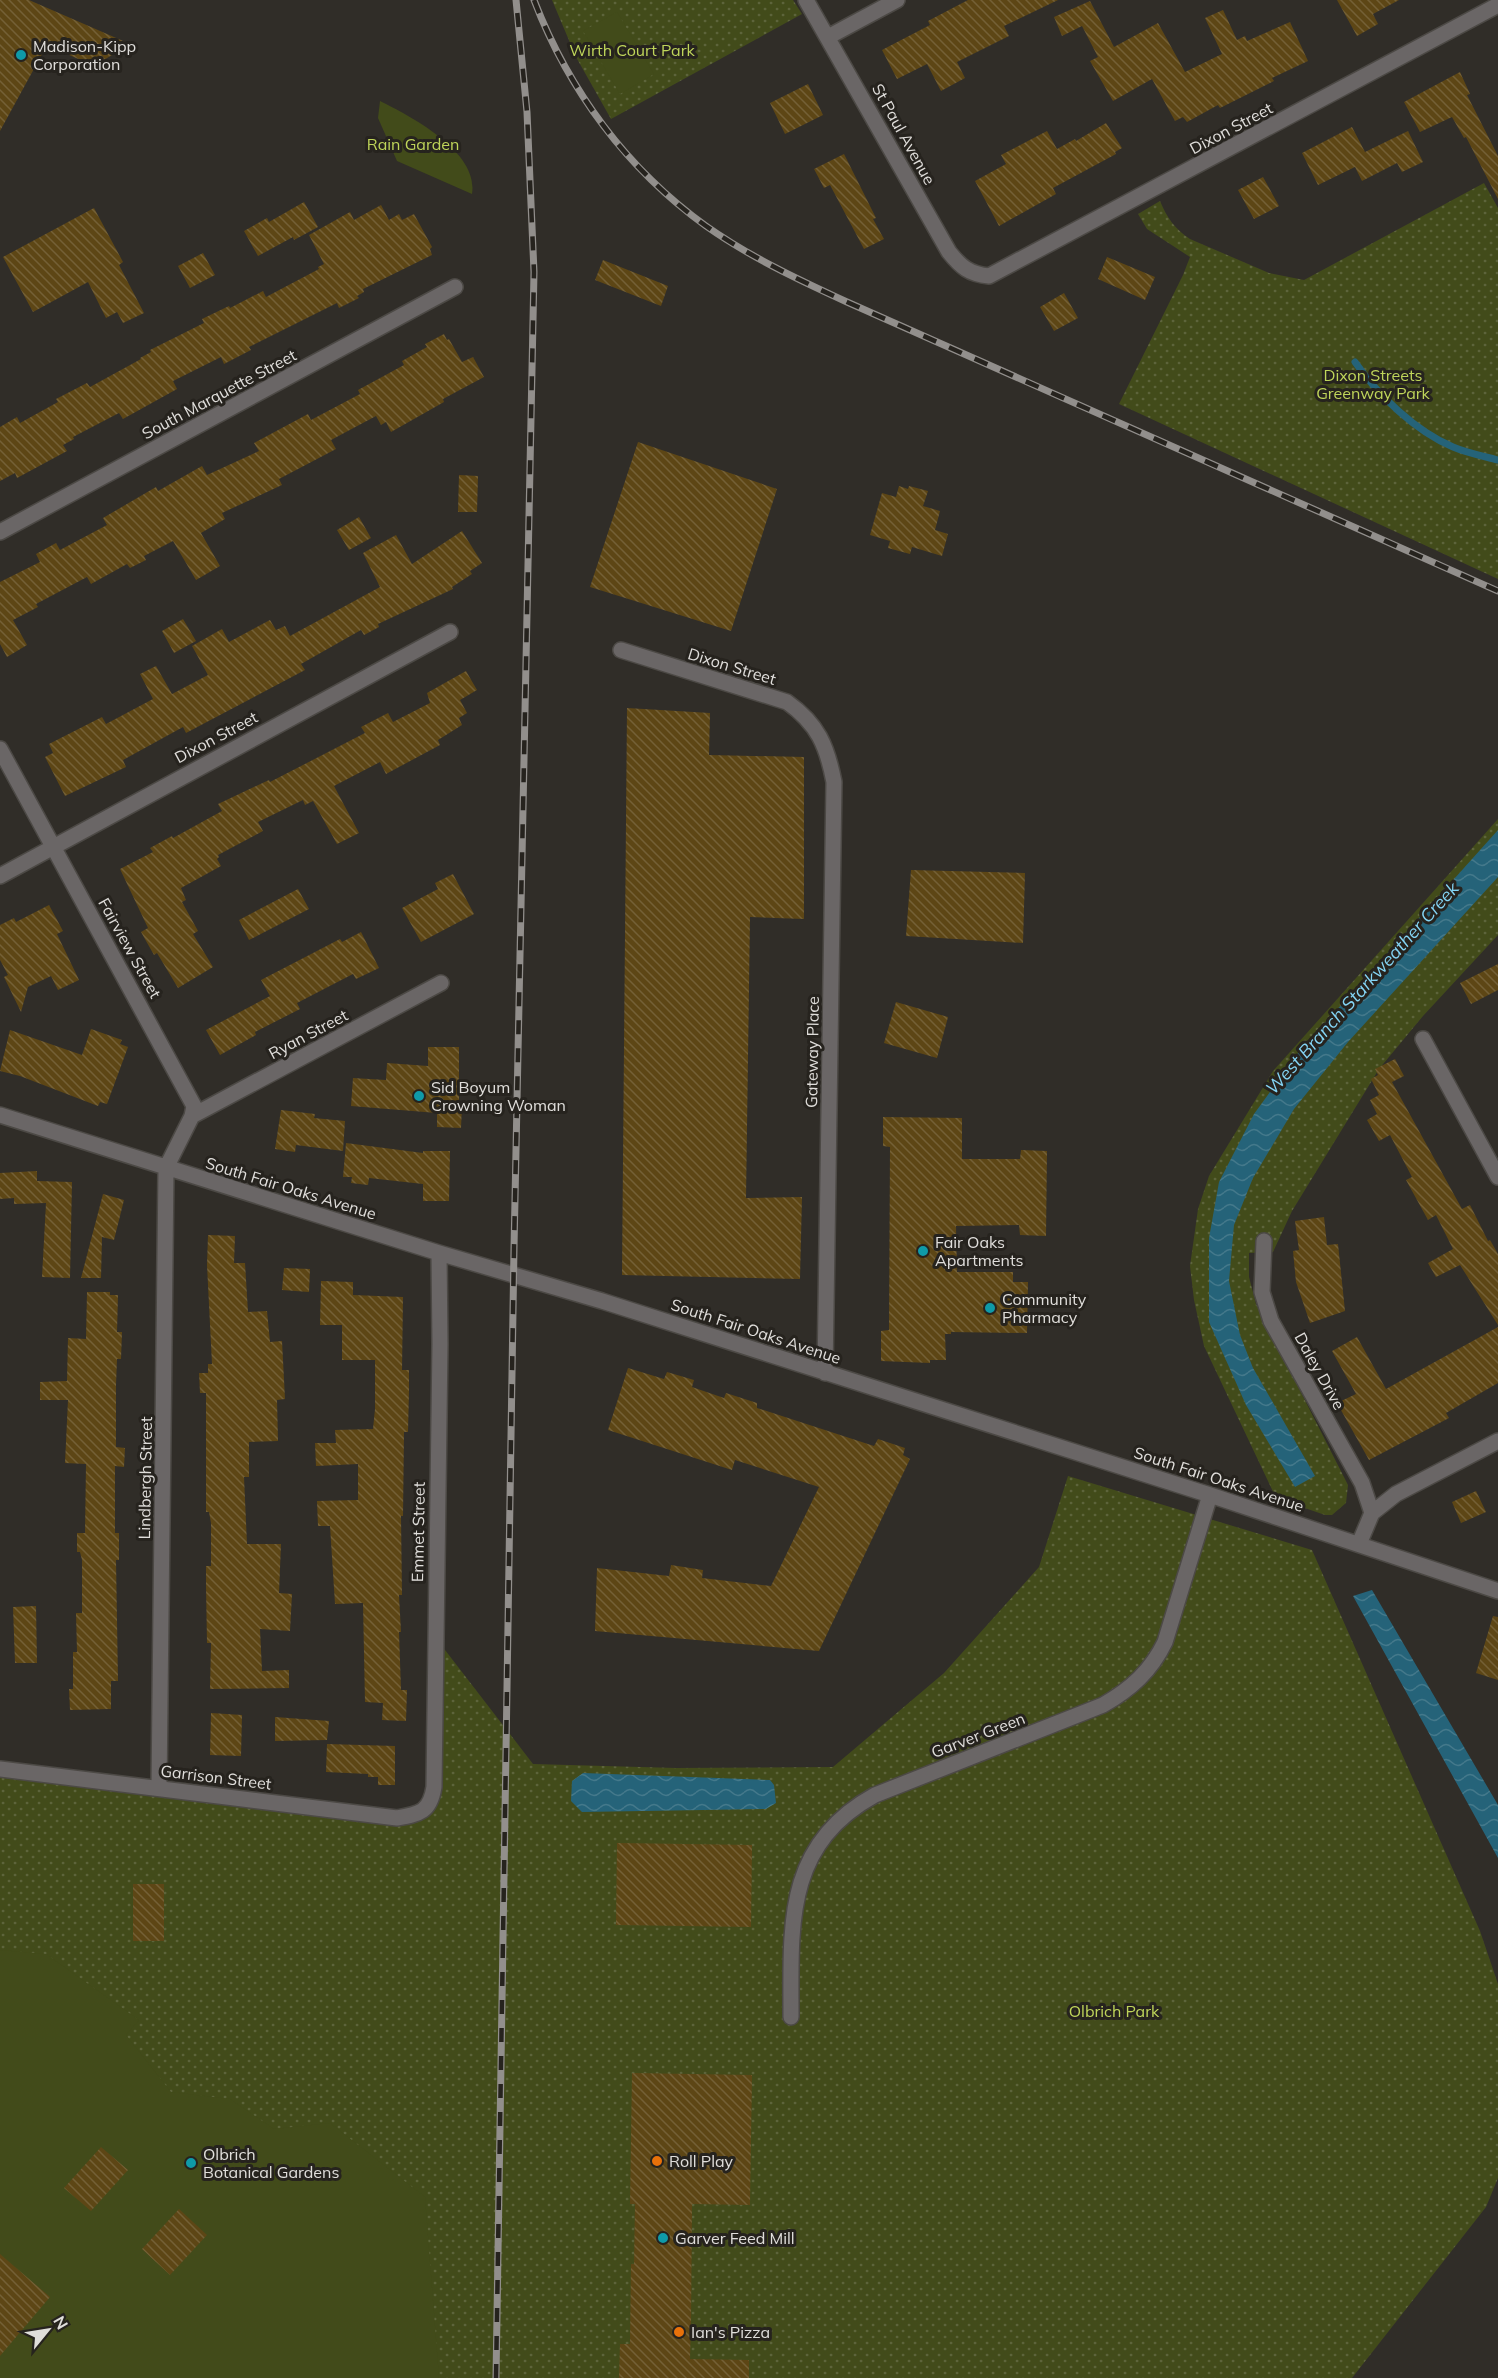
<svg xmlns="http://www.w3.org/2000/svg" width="1498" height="2378" font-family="Mulish,sans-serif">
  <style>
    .grass { fill: url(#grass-dots) }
    .garden { fill: #424b1a }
    .water { fill: url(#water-waves) }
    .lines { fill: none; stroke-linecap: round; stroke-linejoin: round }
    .stream { stroke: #256379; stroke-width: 7 }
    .building { fill: url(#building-back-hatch) }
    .minor-casing { stroke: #4c4945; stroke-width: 18 }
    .minor { stroke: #6a6666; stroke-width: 15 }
    .rail-casing { stroke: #928f8c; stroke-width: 7 }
    .rail { stroke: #26231e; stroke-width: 4.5; stroke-dasharray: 14; stroke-linecap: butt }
    .culture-dot { fill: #0f9aa8; stroke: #26231e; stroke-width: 2 }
    .food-dot { fill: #e8710a; stroke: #26231e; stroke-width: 2 }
    .labels { text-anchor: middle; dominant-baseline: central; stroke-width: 6; stroke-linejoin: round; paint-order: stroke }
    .poi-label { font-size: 16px; fill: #e0dedb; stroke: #26231e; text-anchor: start }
    .park-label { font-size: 16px; fill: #bfd55a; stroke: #26231e }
    .street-label { font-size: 16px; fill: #e0dedb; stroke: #26231e }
    .water-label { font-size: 18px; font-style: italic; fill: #84d4f4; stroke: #26231e }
  </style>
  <defs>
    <pattern id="grass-dots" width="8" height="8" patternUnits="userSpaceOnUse" patternTransform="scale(1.5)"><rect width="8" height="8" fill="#424b1a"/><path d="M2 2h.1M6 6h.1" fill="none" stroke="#5d643b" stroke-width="1.8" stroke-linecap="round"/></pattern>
    <pattern id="water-waves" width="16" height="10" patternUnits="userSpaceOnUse" patternTransform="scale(1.5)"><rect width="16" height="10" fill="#256379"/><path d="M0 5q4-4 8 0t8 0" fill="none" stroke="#44798b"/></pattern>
    <pattern id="building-back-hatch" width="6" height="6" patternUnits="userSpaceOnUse" patternTransform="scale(1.5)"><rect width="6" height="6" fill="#5d4615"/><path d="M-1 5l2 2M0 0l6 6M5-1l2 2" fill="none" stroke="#746036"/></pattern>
  </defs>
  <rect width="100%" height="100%" fill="#302d28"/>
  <!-- grass -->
  <path class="grass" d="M552 0H793L802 14 611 119 576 57Z
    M1484 183 1498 208V579L1119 404 1183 275 1190 257 1147 229 1138 214 1160 201C1167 218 1175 229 1190 239L1269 273 1304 280Z
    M1498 819V935L1423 1016 1379 1069 1292 1211 1273 1252 1249 1253V1277L1256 1304 1348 1485 1346 1503 1332 1515H1325L1276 1498 1204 1346 1194 1300 1190 1266 1198 1209 1209 1176 1273 1071Z
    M1068 1476 1312 1550 1480 1931 1498 1984V2178L1486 2207 1352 2378H0V1769L397 1818 425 1809 435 1637 533 1764 676 1768 833 1767 944 1673 1039 1567Z"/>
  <!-- garden -->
  <path class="garden" d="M617 12 654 74 620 94 583 31Z
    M380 101C412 117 479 152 472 194L397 161 378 118Z
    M0 1950 46 1954 139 2020 126 2035 171 2092 230 2099 274 2129 330 2123 425 2197 439 2378H0Z"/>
  <!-- water -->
  <path class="water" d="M1498 830V877L1348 1042 1294 1109 1253 1178 1234 1225 1229 1281 1240 1335 1253 1368 1315 1476 1295 1487 1246 1405 1209 1322V1238L1219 1182 1254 1114 1299 1052Z
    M1372 1590 1498 1805V1858L1353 1596Z
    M583 1773 770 1780 774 1785 776 1803 766 1809 582 1812 571 1801 572 1781Z"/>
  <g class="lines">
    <!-- stream -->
    <path class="stream" d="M1355 362C1378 395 1415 431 1453 447 1467 453 1483 456 1498 460"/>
  </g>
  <!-- building -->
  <path class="building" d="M0 0H29L130 44 94 66 47 45 0 131Z
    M968 0H1058L1004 26 1009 36 957 62 965 78 941 91 927 64 897 79 882 50 930 25 928 21Z
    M1337 0H1399L1373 14 1378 24 1357 36Z
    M1090 1 1114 47 1158 23 1185 72 1222 54 1205 18 1223 10 1237 40 1245 36 1247 41 1290 22 1308 61 1272 78 1274 81 1220 108 1218 105 1187 122 1183 117 1175 121 1152 79 1113 101 1090 61 1098 57 1082 26 1062 36 1054 17Z
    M1460 72 1470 94 1467 95 1498 156V199L1466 137 1464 138 1452 117 1420 132 1404 102Z
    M808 84 823 115 785 134 770 103Z
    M1106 123 1122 148 1115 152 1116 154 1053 188 1056 194 999 226 975 181 1006 164 1001 155 1047 131 1057 149 1075 139 1076 141Z
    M1352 127 1365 152 1408 131 1423 162 1402 172 1397 163 1362 181 1355 167 1318 185 1302 153Z
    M844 154 876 218 873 219 884 239 864 249 830 185 824 188 814 169Z
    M1263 177 1279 206 1254 219 1238 190Z
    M304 202 318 227 294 240 293 237 258 256 244 231 267 218 269 222Z
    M381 205 389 220 399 214 402 220 414 214 432 247 430 249 432 255 363 289 364 292 357 296 359 298 339 308 337 303 249 347 251 350 224 364 221 357 173 381 177 389 123 419 119 413 73 437 74 439 63 445 67 451 17 478 15 473 0 481V427L17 417 20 423 58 402 56 399 87 383 90 387 141 359 140 358 151 352 150 350 204 323 202 319 229 306 230 308 263 291 266 297 319 269 318 267 324 264 309 235 350 212 354 220Z
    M94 208 123 262 119 265 144 313 123 323 117 312 106 318 88 282 33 312 3 257Z
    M203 253 215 275 190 288 178 266Z
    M1107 257 1155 277 1145 300 1098 279Z
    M603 260 668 286 661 306 595 280Z
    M1064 293 1078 318 1054 331 1040 307Z
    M444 334 447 340 449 339 462 362 473 357 484 377 443 399 444 402 391 432 386 422 381 425 376 416 331 440 336 449 279 479 282 485 222 513 225 519 201 533 220 566 196 580 173 541 144 556 146 560 130 568 127 564 91 584 87 577 36 604 38 607 13 620 27 645 7 657 0 644V582L40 562 36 554 56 543 60 550 107 525 103 518 156 487 158 491 202 466 207 475 259 451 254 443 308 414 311 420 360 394 358 390 404 365 402 361 427 347 425 344Z
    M638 442 777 489 731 631 590 587Z
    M459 475 478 476 477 512H458Z
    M899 486 908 489 909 486 928 491 923 506 940 511 935 530 948 534 942 556 912 547 910 554 888 548 890 541 870 535 882 493 896 497Z
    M359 517 371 538 349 550 337 530Z
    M462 531 482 563 470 571 472 574 452 587 453 589 378 624 379 627 364 635 361 630 301 664 305 670 186 733 183 727 123 760 126 767 65 796 45 757 53 753 49 744 102 717 106 724 153 699 140 674 156 666 172 694 208 675 192 646 222 629 229 642 270 620 276 630 285 626 290 636 380 587 363 553 396 535 412 564Z
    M183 619 196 641 174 653 162 631Z
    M466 671 477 690 460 700 467 713 459 718 462 725 438 740 440 745 386 774 380 762 334 786 359 833 337 844 313 801 305 805 303 800 258 822 263 831 218 855 219 857 217 859 221 866 181 888 186 900 182 902 198 931 193 934 213 967 178 988 157 953 154 955 141 932 148 928 120 869 153 852 150 848 172 836 173 838 222 811 218 804 269 780 270 782 365 733 361 727 388 713 393 722 430 703 427 693Z
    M627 708 710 713 709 755 804 757V919L750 917 746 1198 802 1197 800 1279 622 1275Z
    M911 870 1025 873 1023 943 906 936Z
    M453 874 474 914 421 942 402 908 438 889 435 883Z
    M298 889 309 909 249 940 239 920Z
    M49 905 63 931 57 934 79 980 58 990 51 976 28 987 21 1012 4 977 8 975 0 960V925L14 918 16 922Z
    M361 932 379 968 356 979 353 974 297 1003 300 1009 255 1032 256 1035 220 1055 206 1030 270 996 261 980 340 939 342 942Z
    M1498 964V990L1471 1004 1460 983Z
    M896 1002 948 1017 937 1058 884 1043Z
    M91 1029 122 1040 120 1044 128 1047 107 1104 100 1102 98 1106 20 1076 0 1071 10 1030 82 1055Z
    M428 1047H459V1106H462L461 1128 437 1127V1113L351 1106 353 1078 386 1080 387 1063 428 1066Z
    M1395 1059 1404 1076 1392 1082 1462 1209 1470 1205 1488 1241 1490 1240 1498 1254V1325L1460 1265 1436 1277 1428 1263 1453 1249 1436 1215 1428 1220 1406 1180 1412 1177 1390 1135 1379 1141 1367 1120 1377 1114 1370 1100 1379 1095 1371 1079 1378 1075 1375 1069Z
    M281 1110 315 1114 314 1118 345 1121 343 1151 296 1145 295 1152 275 1149Z
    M883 1117 962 1118V1159H1020L1021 1150 1047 1151 1046 1236 1020 1235 1019 1225 956 1226 957 1272H1013V1282H1028L1027 1333 951 1332V1334H945L946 1360H930V1363L881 1361V1331L889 1330 890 1147 883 1146Z
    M346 1143 423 1153V1151H450L449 1201H423V1184L369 1178 368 1185 351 1183 352 1177H343Z
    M37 1171V1181L72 1182 70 1278 42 1277 46 1203 14 1204V1198L0 1199V1173Z
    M103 1194 124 1200 114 1240 102 1237 101 1278H81Z
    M1324 1217 1327 1245 1338 1244 1345 1311 1310 1323 1296 1282 1293 1251 1299 1250 1295 1221Z
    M208 1235 235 1236 234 1263H245L248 1312 267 1311 270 1342 282 1341 285 1399 277 1400 278 1441 249 1442V1477H244L247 1544H281L279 1593 292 1594 290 1631 260 1629 262 1671 289 1670V1688L210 1689 211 1643H207L206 1586V1566H211V1523L209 1512H206V1393H200L199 1373H208V1364H212L207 1265Z
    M284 1268 310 1269 309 1292 282 1290Z
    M321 1281 353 1282V1295L403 1297 402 1370H409V1391L408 1432H404L403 1516H401L402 1595H399L401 1632H399L401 1690H407L406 1721 382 1720 383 1703 365 1702 363 1603 335 1604 330 1526H318L317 1501 358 1500V1464L316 1466 315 1443H336L335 1430 373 1429 375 1409V1360H342V1325H320Z
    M87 1292H110V1295H118L117 1332H122L121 1359H117L116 1385V1447L125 1448 124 1467 115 1466V1533H119V1560H116L118 1681H111V1709L70 1710 69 1689H73V1652H77L76 1613H82V1560L80 1552H77V1533H85L86 1464 65 1463 68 1400H40V1382L67 1381 68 1338 86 1339Z
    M1498 1327V1383L1446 1413 1449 1418 1369 1460 1337 1403 1356 1394 1332 1351 1357 1337 1386 1389Z
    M628 1368 664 1379 667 1372 694 1380 692 1387 724 1398 726 1393 757 1403V1408L874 1446 878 1439 905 1448 903 1455 910 1459 819 1651 595 1631 597 1568 669 1576 671 1565 703 1570 702 1578 771 1586 819 1487 735 1460 732 1470 608 1430Z
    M1476 1491 1486 1512 1461 1523 1452 1502Z
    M36 1606 37 1663H15L13 1607Z
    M1493 1616 1498 1617V1680L1476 1673Z
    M211 1713 242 1715 241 1756 210 1755Z
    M275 1717 329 1721 327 1740 275 1741Z
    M327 1744 395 1746V1785H378V1777H368V1774L326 1772Z
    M617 1843 752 1845 751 1927 616 1925Z
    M133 1884H164V1941H133Z
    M632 2073 752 2075 750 2205 692 2204 691 2324 690 2359 749 2360V2378H619L620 2344H630L631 2264H634L635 2204H630Z
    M101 2147 128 2170 91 2211 64 2188Z
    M179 2209 207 2235 170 2275 142 2249Z
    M0 2254 50 2297 0 2356Z"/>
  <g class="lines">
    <!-- minor casing -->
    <g class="minor-casing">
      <path id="minor" d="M806 0 949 252C961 267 969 274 989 276L1498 5
        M828 37 897 0
        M0 532 455 287
        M621 650 787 702C818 724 827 746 834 782L825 1373
        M0 749 194 1106 192 1116 166 1168 159 1788
        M0 876 450 632
        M1423 1039 1498 1177
        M0 1115 439 1253 602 1301 1210 1495 1498 1591
        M192 1116 441 983
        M1264 1241 1262 1292 1271 1321 1362 1483 1372 1513
        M1359 1544 1372 1513 1396 1494 1498 1441
        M0 1769 397 1818C420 1814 430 1812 434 1787L440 1344 439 1253
        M791 2017C791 1925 784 1845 875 1795L1103 1705C1131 1689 1151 1671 1165 1642L1210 1495"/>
    </g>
    <!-- minor -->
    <use href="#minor" class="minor"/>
    <!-- rail casing -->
    <g class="rail-casing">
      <path id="rail" d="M534 0C569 91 627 169 706 226 750 257 799 280 847 302L1498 591
        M496 2378 514 1248 534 272 527 112 516 0"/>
    </g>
    <!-- rail -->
    <use href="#rail" class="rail"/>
  </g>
  <!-- markers -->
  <g class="culture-dot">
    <circle cx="21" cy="55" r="6"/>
    <circle cx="419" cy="1096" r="6"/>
    <circle cx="923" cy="1251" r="6"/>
    <circle cx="990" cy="1308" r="6"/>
    <circle cx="191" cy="2163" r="6"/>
    <circle cx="663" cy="2238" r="6"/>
  </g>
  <g class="food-dot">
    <circle cx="657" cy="2161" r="6"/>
    <circle cx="679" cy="2332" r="6"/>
  </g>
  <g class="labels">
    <!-- poi labels -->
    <g class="poi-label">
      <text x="33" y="46">Madison-Kipp<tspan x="33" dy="18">Corporation</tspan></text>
      <text x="431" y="1087">Sid Boyum<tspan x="431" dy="18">Crowning Woman</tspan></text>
      <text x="935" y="1242">Fair Oaks<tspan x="935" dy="18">Apartments</tspan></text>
      <text x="1002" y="1299">Community<tspan x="1002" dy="18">Pharmacy</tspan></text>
      <text x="203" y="2154">Olbrich<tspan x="203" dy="18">Botanical Gardens</tspan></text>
      <text x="669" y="2161">Roll Play</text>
      <text x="675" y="2238">Garver Feed Mill</text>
      <text x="691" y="2332">Ian's Pizza</text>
    </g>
    <!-- park labels -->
    <g class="park-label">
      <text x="632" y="50">Wirth Court Park</text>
      <text x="413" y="144">Rain Garden</text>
      <text x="1373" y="375">Dixon Streets<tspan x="1373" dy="18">Greenway Park</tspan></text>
      <text x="1114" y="2011">Olbrich Park</text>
    </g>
    <!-- street labels -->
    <g class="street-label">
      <text transform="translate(1231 128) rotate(-28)">Dixon Street</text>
      <text transform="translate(904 134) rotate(61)">St Paul Avenue</text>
      <text transform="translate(219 394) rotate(-28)">South Marquette Street</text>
      <text transform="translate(732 666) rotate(17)">Dixon Street</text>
      <text transform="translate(216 737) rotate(-28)">Dixon Street</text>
      <text transform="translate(130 948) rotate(61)">Fairview Street</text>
      <text transform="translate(308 1034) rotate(-28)">Ryan Street</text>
      <text transform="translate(812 1052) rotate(-89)">Gateway Place</text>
      <text transform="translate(291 1188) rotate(17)">South Fair Oaks Avenue</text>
      <text transform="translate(756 1331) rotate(18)">South Fair Oaks Avenue</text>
      <text transform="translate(1320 1371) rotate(61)">Daley Drive</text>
      <text transform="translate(145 1478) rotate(-89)">Lindbergh Street</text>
      <text transform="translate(1219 1479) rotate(18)">South Fair Oaks Avenue</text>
      <text transform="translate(418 1532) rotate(-89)">Emmet Street</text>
      <text transform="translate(978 1735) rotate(-21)">Garver Green</text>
      <text transform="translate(216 1777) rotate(7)">Garrison Street</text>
    </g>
    <!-- water labels -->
    <g class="water-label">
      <text transform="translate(1362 988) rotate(-48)">West Branch Starkweather Creek</text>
    </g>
  </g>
  <!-- north arrow -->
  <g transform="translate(48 2330) rotate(60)" stroke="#26231e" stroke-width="4.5" paint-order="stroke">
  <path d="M0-4.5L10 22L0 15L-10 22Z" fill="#e0dedb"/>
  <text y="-9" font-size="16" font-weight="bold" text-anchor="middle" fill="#e0dedb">N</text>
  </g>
</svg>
